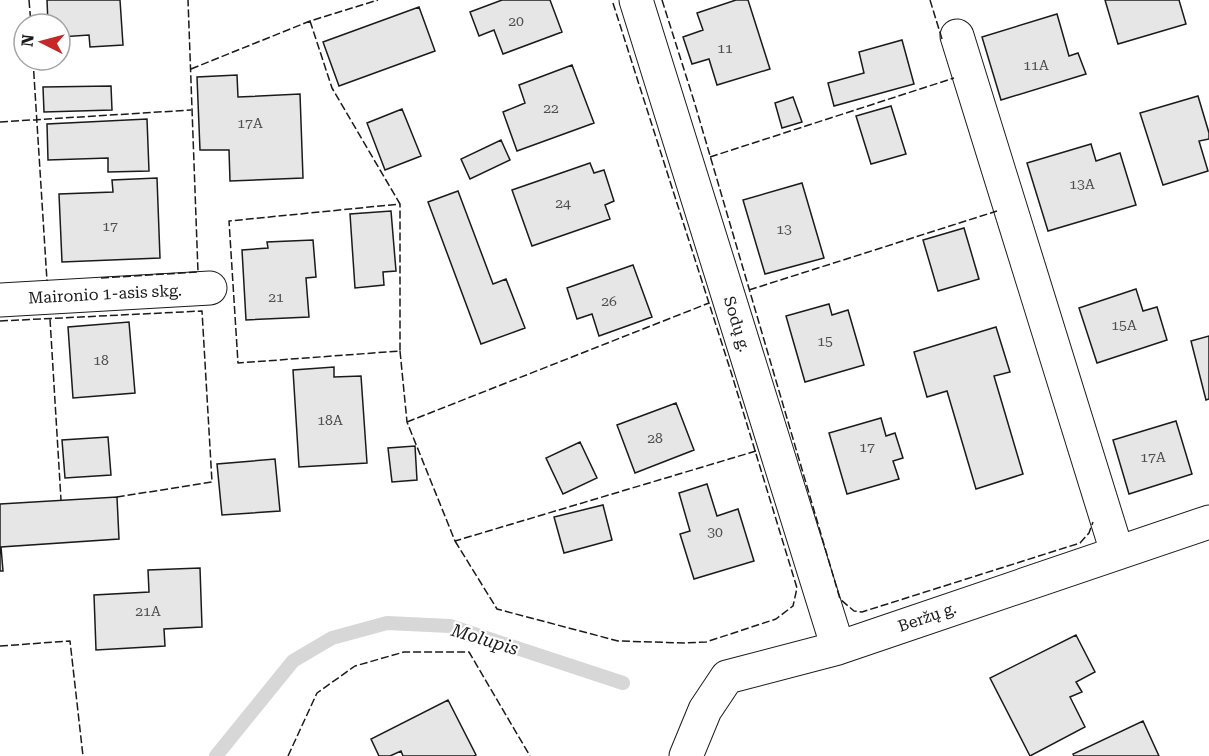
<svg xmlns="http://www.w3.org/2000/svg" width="1209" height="756" font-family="'Roboto Serif',serif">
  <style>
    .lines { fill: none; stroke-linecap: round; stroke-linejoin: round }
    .stream { stroke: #d7d7d7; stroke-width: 14 }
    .building { fill: #e6e6e6; stroke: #1a1a1a; stroke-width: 1.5 }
    .minor-casing { stroke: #1a1a1a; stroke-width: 35 }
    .minor { stroke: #fff; stroke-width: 33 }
    .fence { stroke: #1a1a1a; stroke-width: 1.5; stroke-dasharray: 8 3; stroke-linecap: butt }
    .labels { text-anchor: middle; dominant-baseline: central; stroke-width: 4.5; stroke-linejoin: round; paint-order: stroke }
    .number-label { font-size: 14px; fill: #4d4d4d }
    .street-label { font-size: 16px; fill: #1a1a1a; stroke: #fff }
    .water-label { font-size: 18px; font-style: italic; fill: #1a1a1a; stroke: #fff }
  </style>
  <rect width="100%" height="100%" fill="#fff"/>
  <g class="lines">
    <!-- stream -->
    <path class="stream" d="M216 756 293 661 332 638 387 623 450 626 623 683"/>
  </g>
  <!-- building -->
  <path class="building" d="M47 0H120L123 45 90 47 89 35 60 37V24H48Z
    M502 0H550L562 32 503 54 494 30 479 36 470 12Z
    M736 0H748L770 69 717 85 709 59 692 64 683 37 703 30 697 13Z
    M1105 0H1179L1186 24 1118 44Z
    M419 7 435 51 339 86 323 42Z
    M1057 14 1069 56 1078 53 1086 74 1001 100 982 37Z
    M902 40 914 84 834 106 828 83 864 73 859 52Z
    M572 65 594 123 517 151 503 112 525 103 519 85Z
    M237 75 238 97 300 94 303 178 230 181 229 150H200L197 77Z
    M111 86 112 110 44 112 43 87Z
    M1198 96 1209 133V139L1199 141 1208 171 1163 185 1140 113Z
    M793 97 802 122 782 128 775 103Z
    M891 106 906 154 871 164 856 116Z
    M402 109 421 156 385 170 367 123Z
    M147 119 149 171 108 172V158L48 160 47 124Z
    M501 140 510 160 470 179 461 159Z
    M1091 144 1096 161 1120 153 1136 205 1048 231 1027 163Z
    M590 163 594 173 604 170 614 201 605 205 610 219 532 246 512 190Z
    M157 178 160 258 62 262 59 194 113 192 112 180Z
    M802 183 824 258 765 274 743 200Z
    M458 191 493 284 506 279 525 328 481 344 428 202Z
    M391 211 396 271 383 272 384 285 355 288 350 214Z
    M964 228 979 279 938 291 923 240Z
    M313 240 316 277 306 278 309 317 246 320 242 250 268 248 267 242Z
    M633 265 652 317 599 336 592 314 577 319 567 288Z
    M1136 289 1143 311 1157 307 1167 340 1097 363 1079 308Z
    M829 304 832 315 848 310 864 365 805 382 786 316Z
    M129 322 135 393 73 398 68 327Z
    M996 327 1010 372 994 376 1023 474 976 489 947 391 927 397 914 352Z
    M1209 336V399L1206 400 1191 341Z
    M334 367V377L361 376 367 463 299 467 293 370Z
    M676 403 694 450 635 473 617 425Z
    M881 418 886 436 895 433 903 458 893 461 899 479 847 494 829 433Z
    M1176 421 1192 474 1129 494 1113 440Z
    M108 437 111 475 65 478 62 440Z
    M580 442 597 478 563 494 546 458Z
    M415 446 417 480 392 482 388 448Z
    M275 459 280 511 222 515 217 464Z
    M707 484 717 516 738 509 754 561 694 579 680 534 690 531 679 493Z
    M117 497 119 539 1 547 3 571H0V504Z
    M603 505 612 540 564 553 554 517Z
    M200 568 202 627 164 629 165 646 96 650 94 595 149 592 148 570Z
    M1076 635 1095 672 1076 682 1082 692 1070 697 1085 727 1030 756 990 678Z
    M448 700 476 755 474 756H403L401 751 390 756H379L371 739Z
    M1143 721 1159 756H1074L1073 754Z"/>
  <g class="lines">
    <!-- minor casing -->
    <g class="minor-casing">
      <path id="minor" d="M636 0 838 648
        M957 36 1117 552
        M0 300 210 288
        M686 756 705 710 727 677 838 648 1209 522"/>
    </g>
    <!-- minor -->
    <use href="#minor" class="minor"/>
    <!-- fence -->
    <path class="fence" d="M29 0 31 24
      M662 0 694 101 840 599 854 611 862 612 1080 543 1089 533 1093 522
      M930 0 942 39
      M310 21 332 88 400 204 229 221 238 363 400 351V204
      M33 60 47 281
      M191 69 310 21 378 0
      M0 122 191 110
      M710 157 954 78
      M101 278 198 272 188 0
      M749 290 997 211
      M50 319 61 500
      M0 321 202 311 212 482 117 497
      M400 351 407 422 455 541 756 451
      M407 422 709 303
      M455 541 497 609 618 641 685 643 706 642 776 619 793 606 797 588 731 372 612 0
      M0 646 70 641 83 756
      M288 756 317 693 355 666 404 652H469L530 756"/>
  </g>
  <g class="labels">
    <!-- number labels -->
    <g class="number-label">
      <text x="516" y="21">20</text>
      <text x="725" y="48">11</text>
      <text x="1036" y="65">11A</text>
      <text x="551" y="108">22</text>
      <text x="250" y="123">17A</text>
      <text x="1082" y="184">13A</text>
      <text x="563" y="203">24</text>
      <text x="110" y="226">17</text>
      <text x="784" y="229">13</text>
      <text x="276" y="297">21</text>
      <text x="609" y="301">26</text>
      <text x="1124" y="325">15A</text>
      <text x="825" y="341">15</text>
      <text x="101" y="360">18</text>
      <text x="330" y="420">18A</text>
      <text x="655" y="438">28</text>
      <text x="867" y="447">17</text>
      <text x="1153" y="457">17A</text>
      <text x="715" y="532">30</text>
      <text x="148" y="611">21A</text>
    </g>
    <!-- street labels -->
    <g class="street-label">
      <text transform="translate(105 294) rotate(-3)">Maironio 1-asis skg.</text>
      <text transform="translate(737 324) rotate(73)">Sodų g.</text>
      <text transform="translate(927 617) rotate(-19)">Beržų g.</text>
    </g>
    <!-- water labels -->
    <g class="water-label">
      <text transform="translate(485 639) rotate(17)">Molupis</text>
    </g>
  </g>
  <!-- north arrow -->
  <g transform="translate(42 42) rotate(276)"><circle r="28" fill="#ffffff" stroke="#a3a3a3" stroke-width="1.5"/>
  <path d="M0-4.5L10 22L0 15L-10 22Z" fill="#c62828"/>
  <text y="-9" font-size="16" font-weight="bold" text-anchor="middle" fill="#1a1a1a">N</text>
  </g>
</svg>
